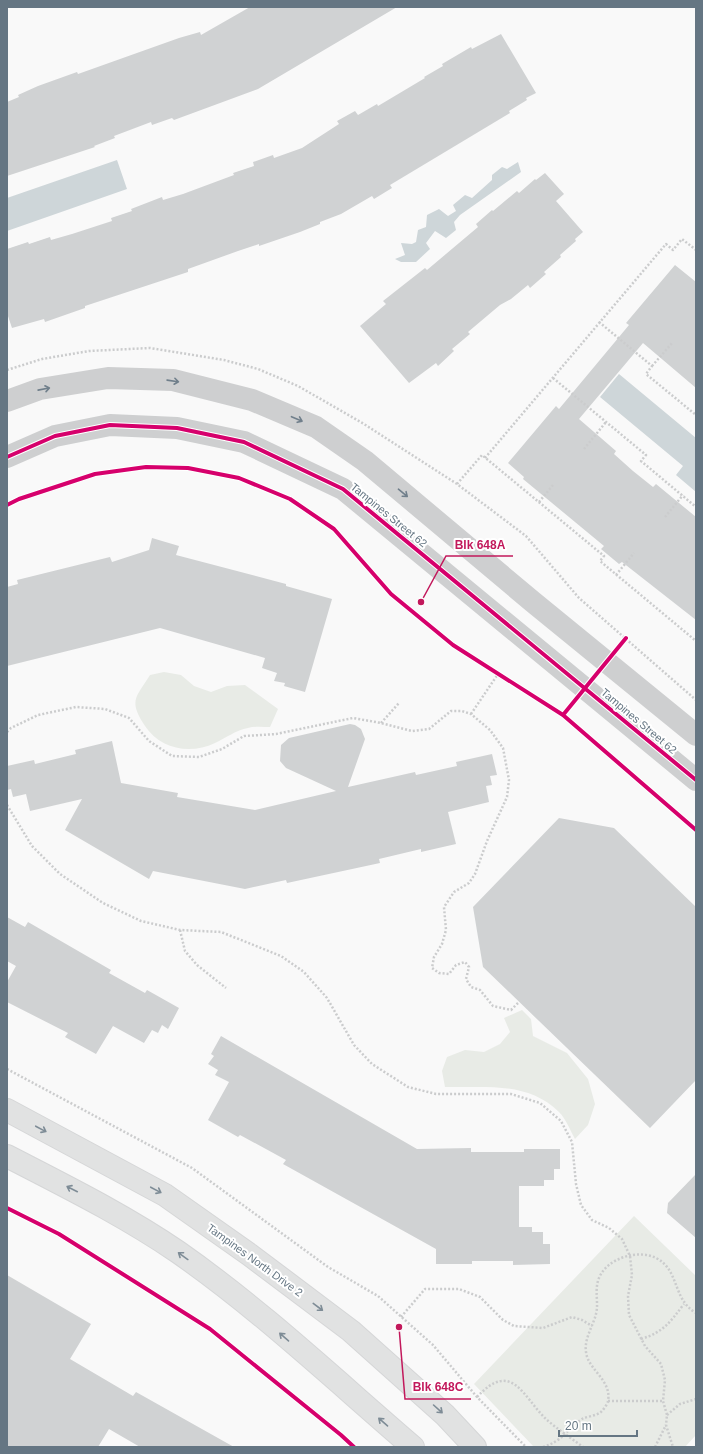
<svg xmlns="http://www.w3.org/2000/svg" width="703" height="1454" font-family="Helvetica,sans-serif">
  <style>
    .green { fill: #e8ebe6 }
    .water { fill: #ced6d9 }
    .building { fill: #d0d2d3 }
    .lines { fill: none; stroke-linecap: round; stroke-linejoin: round }
    .secondary-casing { stroke: #d5d6d7; stroke-width: 24 }
    .path { stroke: #cbcccd; stroke-width: 2.5; stroke-dasharray: 2 2; stroke-linecap: butt }
    .street { stroke: #cecfd0; stroke-width: 22 }
    .secondary { stroke: #e1e2e2; stroke-width: 22 }
    .cycleway-casing { stroke: #fff; stroke-width: 6 }
    .cycleway { stroke: #d6006c; stroke-width: 4 }
    .oneway { stroke: #707f8b }
    .oneway2 { stroke: #7e8c96 }
    .labels { text-anchor: middle; dominant-baseline: central; stroke-width: 4; stroke-linejoin: round; paint-order: stroke }
    .street-label { font-size: 11px; fill: #657683; stroke: #fff }
    .leader { fill: none; stroke: #c2185b; stroke-width: 1.5 }
    .callout-dot { fill: #c2185b; stroke: #fff; stroke-width: 1.5 }
    .callout-label { font-size: 12px; text-anchor: middle; font-weight: bold; fill: #c2185b; stroke: #fff; stroke-width: 4; stroke-linejoin: round; paint-order: stroke }
  </style>
  <rect width="100%" height="100%" fill="#f9f9f9"/>
  <!-- green -->
  <path class="green" d="M164 672 181 675 194 686 211 692 227 686 245 685 278 709 270 727C263 727 255 726 248 728 236 730 226 738 215 743 190 755 160 749 145 726 128 700 136 698 150 675Z
    M522 1010 531 1019 533 1036 567 1053 588 1079 595 1104 588 1125 575 1139C570 1130 566 1119 559 1112 527 1081 486 1088 445 1087L442 1071 447 1057 465 1050 484 1052 500 1044 510 1032 504 1018Z
    M634 1216 696 1276V1435L685 1447H534L474 1384Z"/>
  <!-- water -->
  <path class="water" d="M117 160 127 189 7 231V198Z
    M518 162 521 172 460 215 454 222 456 230 446 238 435 231 426 243 430 249 416 262H401L395 259 405 255 401 243 412 244 416 242 418 230 426 227 427 215 439 209 448 216 456 211 453 205 465 195 472 198 492 180V175L502 167 507 169Z
    M619 374 696 438V492L676 475 683 466 600 397Z"/>
  <!-- building -->
  <path class="building" d="M250 7H397L258 89 174 120 172 118 152 125 151 122 114 136 115 138 94 146 95 147 7 176V102L19 97 18 95 38 86 77 72 78 74 179 38 200 32 201 35Z
    M501 34 536 93 526 98 527 100 509 111 510 113 390 185 392 188 374 199 372 196 341 214 320 222V224L300 232 259 246V244L238 251 188 269V272L85 306V308L45 322 44 319 12 328 7 313V249L28 242 29 244 50 237 51 240 72 234 112 221 111 218 132 211 131 209 162 197 163 200 183 194 234 175 233 173 254 166 253 162 273 155 274 158 302 148 339 124 337 121 355 111 358 115 377 104 378 106 425 78 424 77 443 66 442 64 471 47 472 49Z
    M545 173 564 194 556 201 583 232 575 239 576 241 560 255 561 257 544 272 546 274 530 288 528 285 511 299 500 305 468 332 470 334 452 349 454 351 438 366 436 363 409 383 360 326 386 304 383 301 425 268 427 270 478 227 476 224 492 210 493 211 517 191 519 193 535 179 536 180Z
    M675 265 696 282V388L643 343 579 419 616 451 614 454 633 471 653 487 656 484 696 517V620L622 562 619 564 601 549 604 546 523 479 524 477 508 463 556 406 559 409 629 325 626 323Z
    M152 538 179 546 176 555 286 584V586L332 599 305 692 284 686 285 683 274 681 277 673 262 668 265 658 160 628 7 666V587L18 584 17 580 110 557 112 562 149 550Z
    M350 724 355 725 361 729 365 739 348 787 415 772 416 775 457 766 456 762 492 754 497 775 490 776 492 785 486 786 489 802 448 812 456 844 421 852V849L379 859 380 863 287 883 286 880 245 889 153 871 149 879 65 830 82 799 30 811 26 794 13 797 11 789 7 790V766L34 760 35 764 76 754 75 750 112 741 121 783 178 793 177 797 255 810 336 791 286 768 280 761 281 745 289 738Z
    M559 818 614 828 696 907V1080L650 1128 483 967 473 907Z
    M7 917 25 927 28 922 111 970 109 973 145 993 147 990 179 1008 168 1029 162 1025 158 1033 152 1030 144 1043 113 1026 96 1054 65 1037 68 1033 7 1002V982L16 966 7 961Z
    M221 1036 417 1149 471 1148V1152H524V1149H560V1169H554V1180H544V1186H519V1227H532V1232H543V1244H550V1264L513 1265V1261H472V1264H436V1249L283 1164 286 1160 240 1135 238 1137 208 1120 229 1082 215 1075 218 1070 208 1064 214 1056 211 1054Z
    M696 1174V1238L667 1213 668 1203Z
    M7 1275 91 1324 70 1359 133 1396 136 1392 234 1447H140L109 1429 98 1447H7Z"/>
  <g class="lines">
    <!-- secondary casing -->
    <g class="secondary-casing">
      <path id="secondary" d="M7 1110 165 1195 250 1255 351 1331 445 1415 475 1447
        M7 1156C65 1186 124 1215 178 1252 261 1310 336 1381 413 1447"/>
    </g>
    <!-- path -->
    <path class="path" d="M599 322 652 366 646 374 696 415
      M652 366 673 342
      M7 370 42 359 89 351 150 348 224 360 258 369 298 386 364 424 457 484 526 536 579 598 696 700
      M553 378 646 455 641 461 696 507
      M584 449 606 422
      M485 458 666 244 673 250 682 239 696 250
      M457 484 482 455 604 556 600 561 696 641
      M539 502 553 485
      M665 517 683 495
      M616 575 634 553
      M471 714 498 674
      M381 723 399 703
      M7 732 11 728 38 715 76 707 105 709 129 718 149 741 172 756 199 757 222 749 244 736 276 734 353 718 381 723 412 731 429 729 451 711H462L471 714 490 730 503 748 509 780 507 797 487 841 475 874 469 883 454 892 444 907 446 930 442 944 434 957 432 968 439 973 449 974 456 965 465 962 469 967 466 979 471 987 480 990 493 1006 511 1010 519 1002
      M7 805 32 846 60 874 103 903 141 921 180 930 221 932 281 956 304 972 327 998 354 1045 372 1064 408 1087 436 1094H511L540 1103 561 1121 572 1142 576 1184 581 1205 592 1220 609 1228 622 1239 630 1256 632 1275 628 1296 629 1315 645 1346 661 1364 665 1380 663 1401 667 1415 666 1425 673 1447
      M180 930 185 951 197 965 226 988
      M7 1069 192 1168 328 1267 378 1296 433 1345 477 1397 526 1447
      M401 1317 425 1289H459L480 1297 503 1320 514 1326 543 1328 572 1317 582 1320 592 1326
      M641 1339C664 1332 670 1322 684 1304
      M477 1397C512 1359 523 1397 546 1419 557 1429 571 1438 583 1447
      M608 1401H663
      M667 1415 680 1404 696 1399
      M543 1447C563 1441 567 1429 582 1419 588 1416 597 1416 602 1411 604 1409 608 1403 608 1401 612 1380 588 1370 586 1352 584 1339 593 1326 596 1314 599 1303 594 1290 599 1278 607 1258 638 1249 656 1258 680 1270 672 1299 696 1313
      M655 1447 666 1425"/>
    <!-- street -->
    <path class="street" d="M7 401 40 389 108 378 173 380 252 400 316 427 365 461 533 602 696 735
      M7 457 55 436 110 425 177 428 244 442 343 489 696 780"/>
    <!-- secondary -->
    <use href="#secondary" class="secondary"/>
    <!-- cycleway casing -->
    <g class="cycleway-casing">
      <path id="cycleway" d="M7 457 55 436 110 425 177 428 244 442 343 489 696 780
        M7 505 19 499 95 474 146 467 188 468 239 478 290 499 334 529 391 594 453 645 563 715 696 830
        M563 715 626 638
        M7 1208 59 1234 210 1329 341 1435 354 1447"/>
    </g>
    <!-- cycleway -->
    <use href="#cycleway" class="cycleway"/>
  </g>
  <!-- one-way arrows -->
  <defs><path id="oneway-shaft" d="M-6 0H5M1.5-3L5.5 0L1.5 3" fill="none" stroke-width="1.6" stroke-linecap="round" stroke-linejoin="round"/></defs>
  <g class="oneway">
    <use href="#oneway-shaft" transform="translate(173 381) rotate(8)"/>
    <use href="#oneway-shaft" transform="translate(44 389) rotate(-11)"/>
    <use href="#oneway-shaft" transform="translate(297 419) rotate(23)"/>
    <use href="#oneway-shaft" transform="translate(403 493) rotate(40)"/>
  </g>
  <g class="oneway2">
    <use href="#oneway-shaft" transform="translate(41 1129) rotate(28)"/>
    <use href="#oneway-shaft" transform="translate(72 1189) rotate(-153)"/>
    <use href="#oneway-shaft" transform="translate(156 1190) rotate(28)"/>
    <use href="#oneway-shaft" transform="translate(183 1256) rotate(-144)"/>
    <use href="#oneway-shaft" transform="translate(318 1307) rotate(37)"/>
    <use href="#oneway-shaft" transform="translate(284 1337) rotate(-139)"/>
    <use href="#oneway-shaft" transform="translate(438 1409) rotate(42)"/>
    <use href="#oneway-shaft" transform="translate(383 1422) rotate(-139)"/>
  </g>
  <g class="labels">
    <!-- street labels -->
    <g class="street-label">
      <text transform="translate(389 515) rotate(39)">Tampines Street 62</text>
      <text transform="translate(639 721) rotate(40)">Tampines Street 62</text>
      <text transform="translate(255 1260) rotate(36)">Tampines North Drive 2</text>
    </g>
  </g>
  <!-- callouts -->
  <path class="leader" d="M421 602L446 556H513M399 1327L405 1399H471"/>
  <g class="callout-dot">
    <circle cx="421" cy="602" r="4"/>
    <circle cx="399" cy="1327" r="4"/>
  </g>
  <g class="callout-label">
    <text x="480" y="549">Blk 648A</text>
    <text x="438" y="1391">Blk 648C</text>
  </g>
  <!-- border -->
  <rect width="703" height="1454" fill="none" stroke="#657683" stroke-width="16"/>
  <!-- scale -->
  <path d="M559 1430v6h78v-6" fill="none" stroke="#657683" stroke-width="2"/>
  <text x="565" y="1430" font-size="12" fill="#657683" stroke="#ffffff" stroke-width="3" paint-order="stroke">20 m</text>
</svg>
